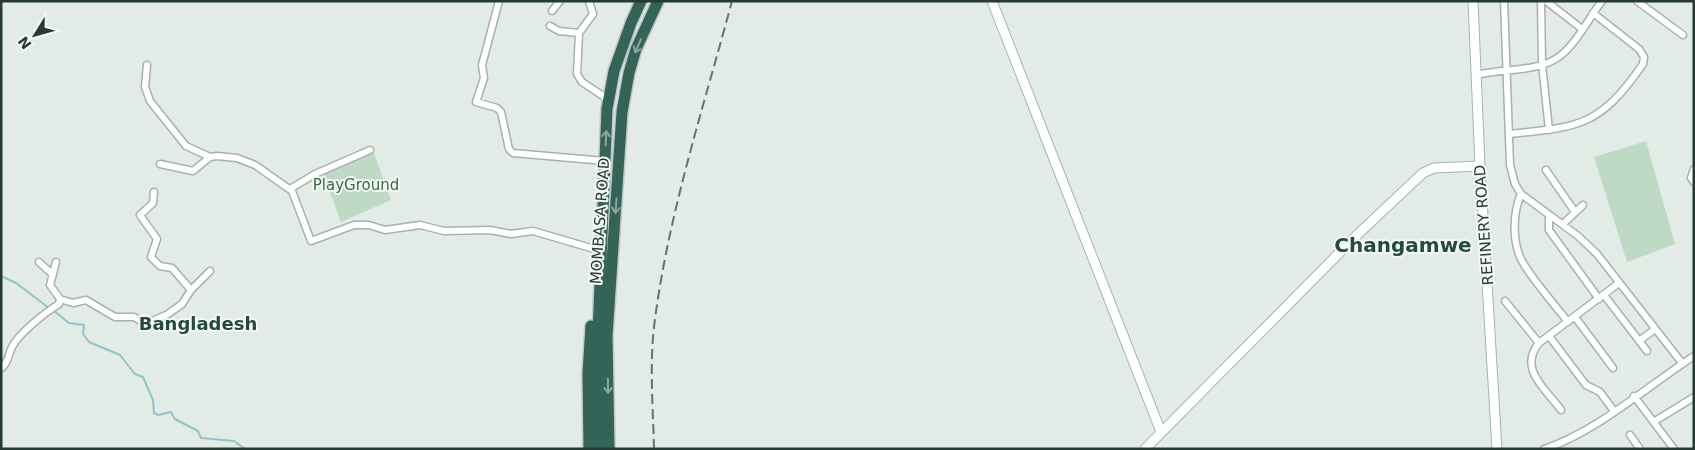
<svg xmlns="http://www.w3.org/2000/svg" width="1695" height="450" font-family="'DejaVu Sans',sans-serif">
  <style>
    .green { fill: #bedac4 }
    .lines { fill: none; stroke-linecap: round; stroke-linejoin: round }
    .stream { stroke: #91c3ca; stroke-width: 2 }
    .street-casing { stroke: #a6b2ad; stroke-width: 9 }
    .secondary-casing { stroke: #a2b5ae; stroke-width: 11 }
    .highway-casing { stroke: #c2c8c6; stroke-width: 14 }
    .street { stroke: #fff; stroke-width: 6 }
    .secondary { stroke: #fff; stroke-width: 9 }
    .highway { stroke: #346357; stroke-width: 11 }
    .rail { stroke: #5f766f; stroke-width: 2; stroke-dasharray: 10 5; stroke-linecap: butt }
    .oneway { stroke: #8aa69e }
    .labels { text-anchor: middle; dominant-baseline: central; stroke-width: 4; stroke-linejoin: round; paint-order: stroke }
    .park-label { font-size: 15px; fill: #336c47; stroke: #f3f8f5 }
    .street-label { font-size: 15px; fill: #243a33; stroke: #f3f8f5 }
    .quarter-label { font-size: 18px; font-weight: bold; fill: #234a3f; stroke: #f3f8f5 }
    .district-label { font-size: 20px; font-weight: bold; fill: #234a3f; stroke: #f3f8f5 }
  </style>
  <rect width="100%" height="100%" fill="#e3ebe7"/>
  <!-- green -->
  <path class="green" d="M1646 141 1675 244 1627 262 1594 157Z
    M372 148 391 200 341 222 322 170Z"/>
  <g class="lines">
    <!-- stream -->
    <path class="stream" d="M1 276 16 283 49 308
      M53 310 69 323 84 325 83 334 89 342 120 355 135 374 143 377 153 400 154 413 158 415 171 412 175 419 198 431 201 438 234 441 245 449"/>
    <!-- street casing -->
    <g class="street-casing">
      <path id="street" d="M499 1 482 65 484 78 476 102 497 108 501 112 509 149 513 153 605 161
        M589 1 593 14 579 33 577 74 582 82 609 100
        M1504 1 1510 165 1515 184 1521 194 1578 236 1597 254 1682 363
        M1541 1 1542 64 1549 130
        M1546 1 1582 29
        M1637 1 1683 35
        M552 11 560 1
        M550 26 559 31 579 33
        M147 65 145 87 150 101 186 146 210 157
        M1477 75C1502 68 1538 73 1560 56 1577 43 1588 19 1602 1
        M1509 134C1581 127 1600 126 1643 64L1644 57 1639 49 1593 13
        M160 164 193 171 210 157 217 156 237 158 255 165 292 191 311 241 354 225H369L385 230 420 225 444 231 490 230 511 234 533 231 601 251
        M1694 169 1691 178 1694 182
        M1546 170 1575 212
        M290 189 315 174 370 150
        M154 192 153 203 140 215 157 239 151 257 160 266 172 268 191 290
        M1521 194C1513 212 1512 240 1521 259 1529 276 1555 305 1568 322
        M1549 215V230L1599 299
        M1563 224 1583 205
        M39 262 52 274
        M56 262 50 285 60 299
        M1604 295 1647 351
        M1505 301 1539 343
        M1575 317 1613 368
        M1549 336 1586 385 1600 392 1614 411
        M1639 341 1655 329
        M2 368C9 361 8 355 12 347 19 333 46 312 59 304L60 299 73 303 86 300 115 317H134L146 324 168 314 182 304 191 290 210 271
        M1634 396 1674 449
        M1561 410C1545 388 1518 369 1539 343L1619 283
        M1655 421 1694 397
        M1630 435 1640 449
        M1544 449C1595 433 1649 385 1694 356"/>
    </g>
    <!-- secondary casing -->
    <g class="secondary-casing">
      <path id="secondary" d="M992 1 1161 432
        M1473 1 1480 166 1497 449
        M1145 449 1357 235 1423 173 1434 168 1480 166"/>
    </g>
    <!-- highway casing -->
    <g class="highway-casing">
      <path id="highway" d="M589 449 588 373 591 326
        M599 449 598 334 607 109 614 71 631 23 641 1
        M609 449 607 336 622 112 629 73 636 49 658 1"/>
    </g>
    <!-- street -->
    <use href="#street" class="street"/>
    <!-- secondary -->
    <use href="#secondary" class="secondary"/>
    <!-- highway -->
    <use href="#highway" class="highway"/>
    <!-- rail -->
    <path class="rail" d="M654 449C653 406 649 362 655 319 669 212 704 106 732 1"/>
  </g>
  <!-- one-way arrows -->
  <defs><path id="oneway-shaft" d="M-6 0H5M1.5-3L5.5 0L1.5 3" fill="none" stroke-width="1.6" stroke-linecap="round" stroke-linejoin="round" transform="scale(1.25)"/></defs>
  <g class="oneway">
    <use href="#oneway-shaft" transform="translate(638 46) rotate(113)"/>
    <use href="#oneway-shaft" transform="translate(606 138) rotate(-87)"/>
    <use href="#oneway-shaft" transform="translate(616 206) rotate(94)"/>
    <use href="#oneway-shaft" transform="translate(608 386) rotate(89)"/>
  </g>
  <g class="labels">
    <!-- park labels -->
    <g class="park-label">
      <text x="356" y="185">PlayGround</text>
    </g>
    <!-- street labels -->
    <g class="street-label">
      <text transform="translate(600 221) rotate(-86)">MOMBASA ROAD</text>
      <text transform="translate(1484 225) rotate(-94)">REFINERY ROAD</text>
    </g>
    <!-- quarter labels -->
    <g class="quarter-label">
      <text x="198" y="323">Bangladesh</text>
    </g>
    <!-- district labels -->
    <g class="district-label">
      <text x="1403" y="245">Changamwe</text>
    </g>
  </g>
  <!-- border -->
  <rect width="1695" height="450" fill="none" stroke="#243a33" stroke-width="5"/>
  <!-- north arrow -->
  <g transform="translate(35 35) rotate(233)" stroke="#f3f8f5" stroke-width="4" paint-order="stroke">
  <path d="M0-4L9 19L0 12L-9 19Z" fill="#243a33"/>
  <text y="-8" font-size="14" font-weight="bold" text-anchor="middle" fill="#243a33">N</text>
  </g>
</svg>
